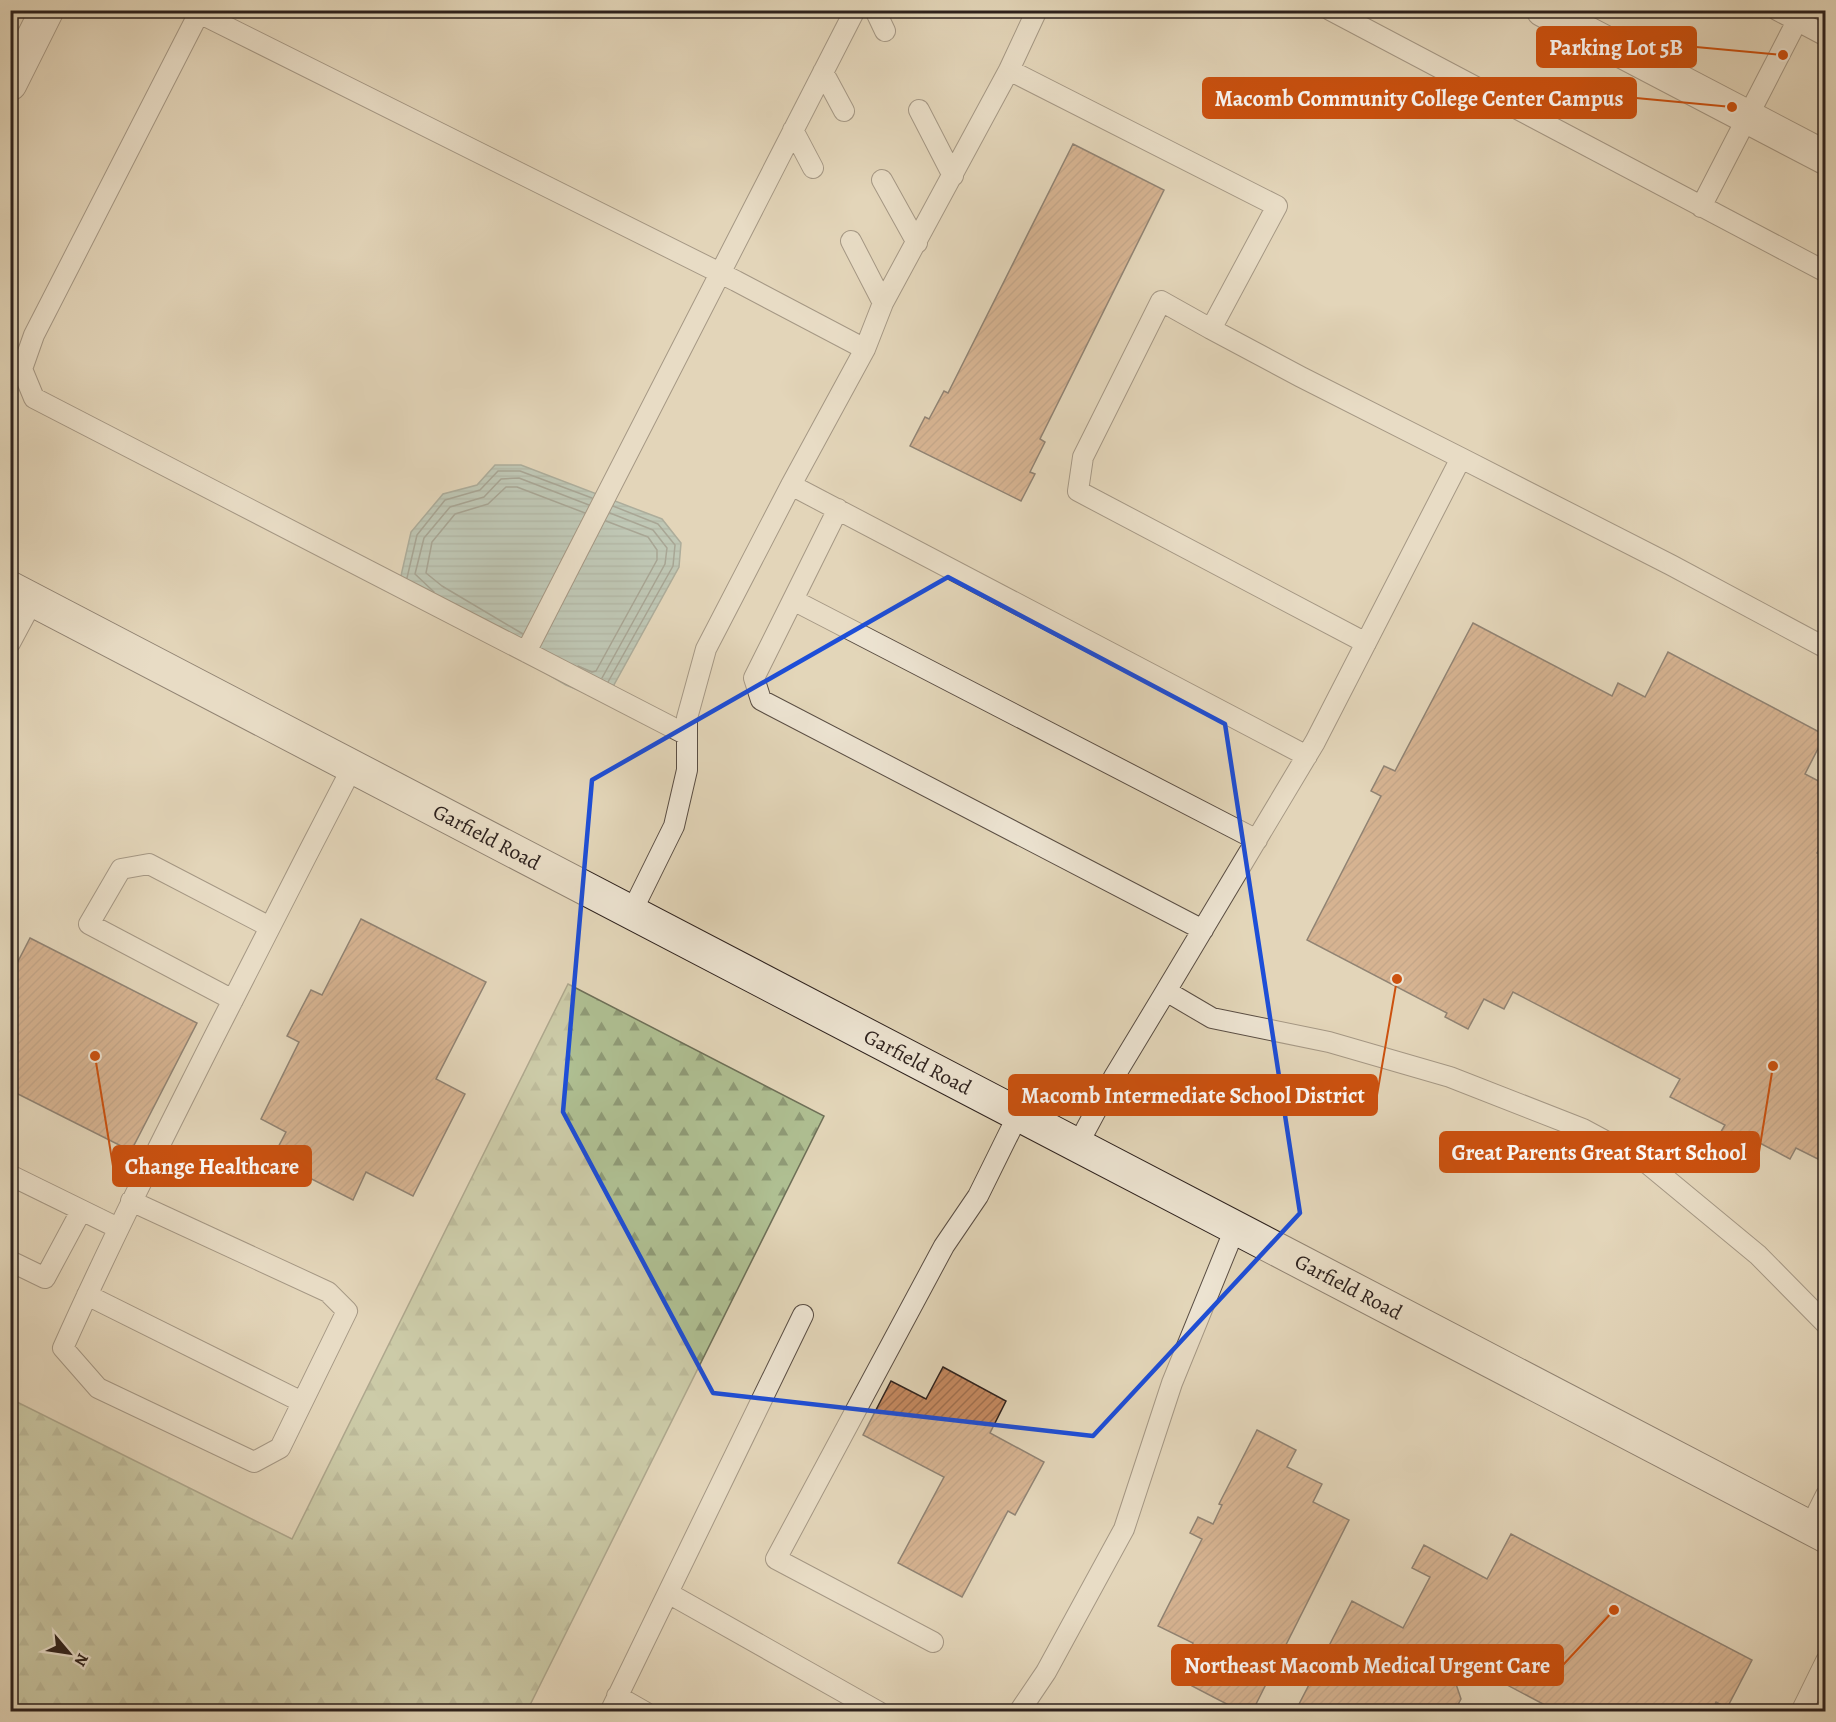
<svg xmlns="http://www.w3.org/2000/svg" width="1836" height="1722" font-family="Alegreya,serif">
  <style>
    .forest { fill: url(#forest-firs); stroke: #6e7058; stroke-width: 1.5 }
    .water { fill: url(#water-rules); stroke: #6b7c76; stroke-width: 1.5 }
    .lines { fill: none; stroke-linecap: round; stroke-linejoin: round }
    .shore { stroke: #616d68; stroke-width: 1.5 }
    .building { fill: url(#building-hatch); stroke: #2d211d; stroke-width: 1.5 }
    .service-casing { stroke: #5a4e44; stroke-width: 22 }
    .minor-casing { stroke: #5a4e44; stroke-width: 35 }
    .secondary-casing { stroke: #2d211d; stroke-width: 35 }
    .service { stroke: #ede4d2; stroke-width: 20 }
    .minor { stroke: #ede4d2; stroke-width: 33 }
    .secondary { stroke: #ede4d2; stroke-width: 33 }
    .marked { fill: none; stroke: #1d4ed8; stroke-width: 4.5; stroke-linejoin: round }
    .labels { text-anchor: middle; dominant-baseline: central; stroke-width: 5; stroke-linejoin: round; paint-order: stroke }
    .street-label { font-size: 21px; fill: #2d211d; stroke: #ede4d2 }
    .leader { fill: none; stroke: #cc510f; stroke-width: 2 }
    .callout-dot { fill: #cc510f; stroke: #ede4d2; stroke-width: 2 }
    .callout { fill: #cc510f; stroke: #cc510f; stroke-width: 2 }
    .callout-label { font-size: 22px; text-anchor: middle; font-weight: bold; fill: #fff }
  </style>
  <defs>
    <pattern id="forest-firs" width="22" height="20" patternUnits="userSpaceOnUse" patternTransform="scale(1.5)"><rect width="22" height="20" fill="#afbf92"/><path d="M5 1l3.5 6h-7zM16 11l3.5 6h-7z" fill="#8f9b77"/></pattern>
    <pattern id="water-rules" width="6" height="5" patternUnits="userSpaceOnUse" patternTransform="scale(1.5)"><rect width="6" height="5" fill="#95b9b2"/><path d="M0 2.5h6" fill="none" stroke="#7a9690"/></pattern>
    <pattern id="building-hatch" width="6" height="6" patternUnits="userSpaceOnUse" patternTransform="scale(1.5)"><rect width="6" height="6" fill="#c68a61"/><path d="M-1 1l2-2M0 6l6-6M5 7l2-2" fill="none" stroke="#a1704f"/></pattern>
  </defs>
  <rect width="100%" height="100%" fill="#e3d6b9"/>
  <filter id="stains"><feTurbulence type="fractalNoise" baseFrequency=".00333" numOctaves="4"/><feColorMatrix values="0 0 0 0 .2 0 0 0 0 .09 0 0 0 0 .02 0 0 0 .5 -.17"/></filter>
  <radialGradient id="worn" r=".72"><stop offset=".6" stop-color="#630" stop-opacity="0"/><stop offset="1" stop-color="#630" stop-opacity=".3"/></radialGradient>
  <!-- forest -->
  <path class="forest" d="M568 984 824 1116 527 1711H11V1399L292 1539Z"/>
  <!-- water -->
  <path class="water" d="M495 465H521L662 519 681 543 679 567 605 701 566 685 429 605 400 580 411 532 443 494 477 485Z"/>
  <g class="lines">
    <!-- shore -->
    <path class="shore" d="M407 578 417 535 445 500 480 490 498 471H520L592 498
      M434 592 415 574 424 538 450 507 484 497 501 479 519 478 589 505
      M523 634 442 586 426 573 432 542 455 514 488 504 506 487H517L585 513
      M578 666 592 672 596 671 657 560V550L648 537 606 521
      M602 678 665 564 667 548 653 530 610 513
      M608 682 673 566 675 545 658 524 613 506"/>
  </g>
  <!-- building -->
  <path class="building" d="M1073 144 1164 190 1040 439 1045 442 1030 472 1035 474 1021 501 910 446 925 417 929 419 944 391 948 393Z
    M1473 623 1612 696 1618 683 1645 697 1668 652 1825 735 1805 774 1826 785V837L1817 853 1826 858V866L1820 875 1826 878V1163L1796 1148 1790 1159 1756 1141 1750 1151 1719 1135 1725 1125 1670 1097 1680 1079 1513 992 1504 1009 1484 999 1468 1029 1445 1017 1447 1013 1307 940 1381 796 1371 791 1384 766 1395 771Z
    M361 919 486 982 436 1079 465 1094 413 1196 366 1172 353 1200 272 1159 286 1132 261 1119 299 1042 287 1036 311 990 322 995Z
    M30 938 197 1023 131 1151 10 1090V977Z
    M943 1367 1006 1401 990 1433 1044 1462 1015 1515 1008 1511 962 1597 898 1563 944 1477 863 1435 891 1381 926 1399Z
    M1257 1430 1296 1450 1287 1467 1322 1484 1313 1502 1349 1520 1252 1712H1242L1192 1686 1201 1669 1184 1661 1193 1643 1158 1626 1202 1539 1190 1533 1198 1517 1213 1524 1222 1505 1219 1504Z
    M1511 1534 1752 1660 1727 1708 1716 1702 1711 1712H1558L1462 1661 1450 1666 1461 1699 1454 1712H1295L1352 1601 1403 1628 1430 1577 1412 1568 1424 1545 1487 1579Z"/>
  <g class="lines">
    <!-- service casing -->
    <g class="service-casing">
      <path id="service" d="M200 10 199 13 736 281 865 349
        M875 10 885 31
        M1330 10 1826 272
        M1777 10 1826 36
        M199 13 34 335 22 369 34 398 687 735
        M1009 70 1277 206 1211 329 1301 377 1461 458
        M823 72 844 111
        M919 110 953 176
        M793 130 813 168
        M882 180 917 243
        M1701 207 1797 21
        M851 241 883 303
        M1211 329 1161 301 1083 457 1078 491 1366 643
        M791 485 1307 756
        M838 509 754 678 761 700 1203 930
        M793 600 1257 840
        M10 643 33 600
        M1826 648 1671 565 1461 458 1315 742 1166 991 1212 1018 1329 1042 1450 1077 1583 1129 1648 1164 1758 1255 1826 1324
        M526 652 855 10
        M632 911 674 826 687 770V718L706 649 791 485 865 349 883 303 1009 70 1037 10
        M233 1000 89 924 121 869 149 864 270 927
        M1078 1144 1114 1077 1166 991
        M10 1175 118 1228
        M131 1201 328 1292 347 1311 280 1448 254 1462 98 1388 63 1348C110 1243 162 1140 214 1037 260 947 306 856 353 766
        M10 1261 45 1278 81 1211
        M87 1295 302 1402
        M1810 1527 1826 1495
        M668 1593 879 1712
        M933 1642 776 1559 944 1246 978 1196 1019 1113
        M617 1696 645 1712
        M610 1712 803 1315
        M1019 1712 1046 1672 1124 1529 1172 1383 1236 1226
        M1801 1712 1826 1661"/>
    </g>
    <!-- minor casing -->
    <g class="minor-casing">
      <path id="minor" d="M1543 10 1826 158
        M10 84 47 10"/>
    </g>
    <!-- secondary casing -->
    <g class="secondary-casing">
      <g id="secondary">
        <path id="s1" d="M10 588 1826 1536"/>
      </g>
    </g>
    <!-- service -->
    <use href="#service" class="service"/>
    <!-- minor -->
    <use href="#minor" class="minor"/>
    <!-- secondary -->
    <use href="#secondary" class="secondary"/>
  </g>
  <!-- marked area -->
  <path d="M0 0H1836V1722H0ZM948 577 1225 724 1300 1213 1093 1436 713 1393 563 1112 592 780Z" fill="#e3d6b9" fill-opacity=".55" fill-rule="evenodd"/>
  <path class="marked" d="M948 577 1225 724 1300 1213 1093 1436 713 1393 563 1112 592 780Z"/>
  <g class="labels">
    <!-- street labels -->
    <g class="street-label">
      <text stroke="none"><textPath href="#s1" startOffset="538">Garfield Road</textPath></text>
      <text stroke="none"><textPath href="#s1" startOffset="1024">Garfield Road</textPath></text>
      <text stroke="none"><textPath href="#s1" startOffset="1510">Garfield Road</textPath></text>
    </g>
  </g>
  <!-- callouts -->
  <path class="leader" d="M1783 55L1696 47M1732 107L1636 98M1397 979L1377 1095M1773 1066L1759 1152M95 1056L113 1166M1614 1610L1563 1665"/>
  <g class="callout-dot">
    <circle cx="1783" cy="55" r="6"/>
    <circle cx="1732" cy="107" r="6"/>
    <circle cx="1397" cy="979" r="6"/>
    <circle cx="1773" cy="1066" r="6"/>
    <circle cx="95" cy="1056" r="6"/>
    <circle cx="1614" cy="1610" r="6"/>
  </g>
  <g class="callout">
    <rect x="1537" y="27" width="159" height="40" rx="6"/>
    <rect x="1203" y="78" width="433" height="40" rx="6"/>
    <rect x="1009" y="1075" width="368" height="40" rx="6"/>
    <rect x="1440" y="1132" width="319" height="40" rx="6"/>
    <rect x="113" y="1146" width="198" height="40" rx="6"/>
    <rect x="1172" y="1645" width="391" height="40" rx="6"/>
  </g>
  <g class="callout-label">
    <text x="1616" y="55">Parking Lot 5B</text>
    <text x="1419" y="106">Macomb Community College Center Campus</text>
    <text x="1193" y="1103">Macomb Intermediate School District</text>
    <text x="1599" y="1160">Great Parents Great Start School</text>
    <text x="212" y="1174">Change Healthcare</text>
    <text x="1367" y="1673">Northeast Macomb Medical Urgent Care</text>
  </g>
  <!-- margin -->
  <rect width="1836" height="1722" fill="none" stroke="#e3d6b9" stroke-width="36"/>
  <rect x="12" y="12" width="1812" height="1698" fill="none" stroke="#2d211d" stroke-width="3"/>
  <rect x="18" y="18" width="1800" height="1686" fill="none" stroke="#2d211d" stroke-width="1.5"/>
  <!-- north arrow -->
  <g transform="translate(69 1653) rotate(119)" stroke="#ede4d2" stroke-width="4.5" paint-order="stroke">
  <path d="M0-4.5L10 22L0 15L-10 22Z" fill="#2d211d"/>
  <text y="-9" font-size="16" font-weight="bold" text-anchor="middle" fill="#2d211d">N</text>
  </g>
  <rect width="100%" height="100%" filter="url(#stains)"/>
  <rect width="100%" height="100%" fill="url(#worn)"/>
</svg>
